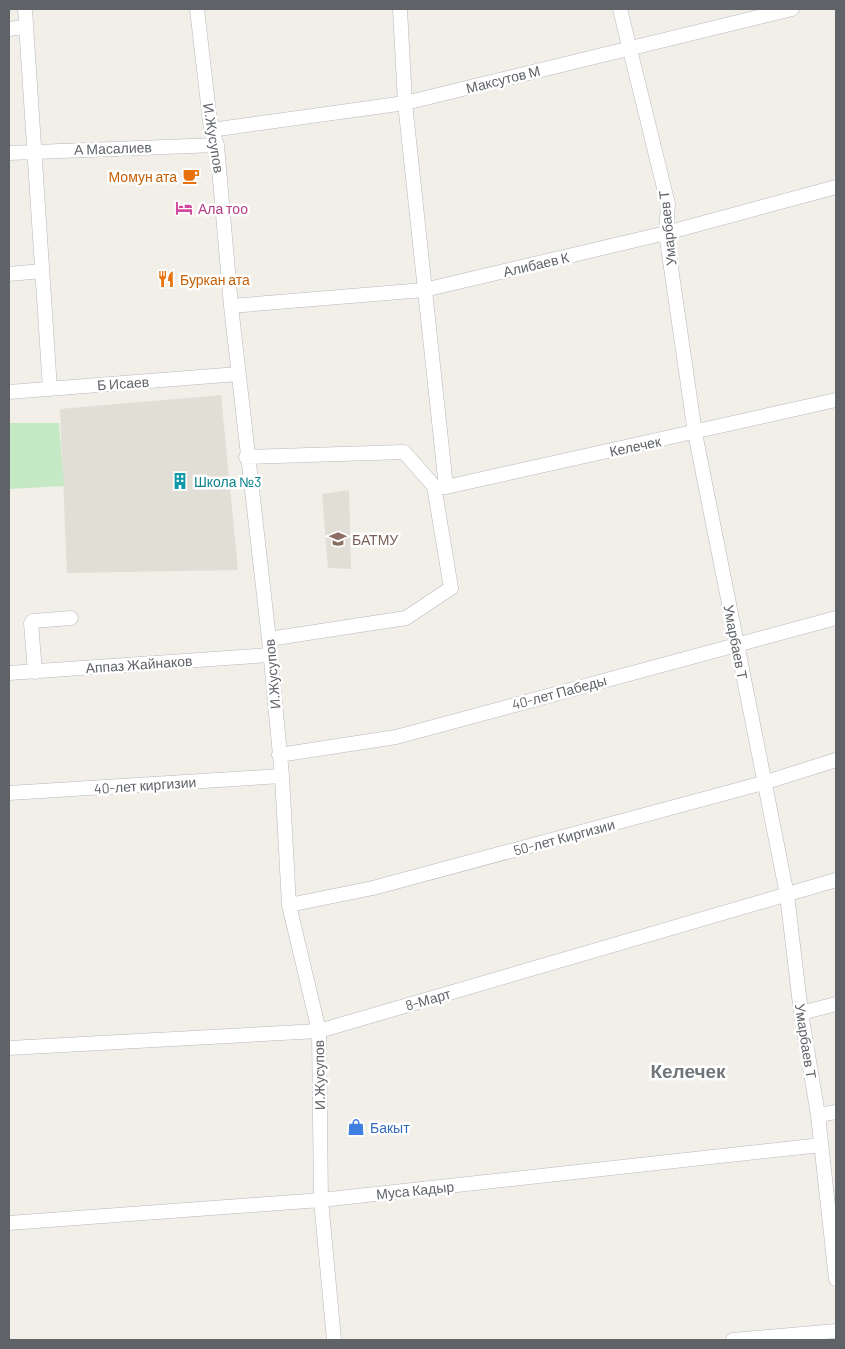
<svg xmlns="http://www.w3.org/2000/svg" width="845" height="1349" font-family="Barlow,sans-serif">
  <style>
    .education { fill: #e1ded6 }
    .green { fill: #c5e8c5 }
    .lines { fill: none; stroke-linecap: round; stroke-linejoin: round }
    .minor-casing { stroke: #b5b8bc; stroke-width: 15 }
    .minor { stroke: #fff; stroke-width: 14 }
    .labels { text-anchor: middle; dominant-baseline: central; stroke-width: 5; stroke-linejoin: round; paint-order: stroke }
    .street-label { font-size: 14px; fill: #5f6368; stroke: #fff }
    .food-label { font-size: 14px; fill: #c56008; stroke: #fff; text-anchor: end }
    .hotel-label { font-size: 14px; fill: #b23c85; stroke: #fff; text-anchor: start }
    .culture-label { font-size: 14px; fill: #0d838f; stroke: #fff; text-anchor: start }
    .education-label { font-size: 14px; fill: #785e54; stroke: #fff; text-anchor: start }
    .shop-label { font-size: 14px; fill: #366cbe; stroke: #fff; text-anchor: start }
    .district-label { font-size: 19px; font-weight: bold; fill: #70757a; stroke: #fff }
  </style>
  <rect width="100%" height="100%" fill="#f1efe8"/>
  <!-- education -->
  <path class="education" d="M221 395 238 570 67 573 60 409Z
    M349 490 351 569 328 568 322 494Z"/>
  <!-- green -->
  <path class="green" d="M9 423H59L64 486 9 489Z"/>
  <g class="lines">
    <!-- minor casing -->
    <g class="minor-casing">
      <path id="minor" d="M25 9 50 389
        M197 9 211 130 217 145 231 306 269 639 282 776 289 905 319 1031 321 1200 334 1340
        M400 9 405 103 446 487
        M620 9 668 204 666 233 695 433 787 895 801 1013 818 1115 836 1279
        M9 29 26 27
        M211 130 405 103 792 9
        M9 153 217 145
        M9 274 42 271
        M231 306 424 290 666 233 836 187
        M9 392 238 374
        M246 457 404 452 434 486 451 588 406 618 269 639
        M437 487H446L836 400
        M35 672 31 623 33 621 71 618
        M9 673 270 655
        M279 755 396 737 836 618
        M9 793 282 776
        M289 905 373 888 763 783 836 760
        M801 1013 836 1004
        M9 1048 319 1031 836 880
        M818 1115 836 1112
        M9 1223 321 1200 821 1145
        M733 1340 836 1331"/>
    </g>
    <!-- minor -->
    <use href="#minor" class="minor"/>
  </g>
  <!-- icons -->
  <defs>
    <g id="cafe-bare" transform="scale(1.35)"><path d="M-5.5-4.5H6V0H3Q3 3.5 0 3.5H-2.5Q-5.5 3.5-5.5 0ZM3-3.2v2h1.7v-2ZM-6 4.5H4V6H-6Z" fill="#e8710a" stroke="#fff" stroke-width="2.5" paint-order="stroke"/></g>
    <g id="hotel-bare" transform="scale(1.35)"><path d="M-6-4.5h1.5V1H6V5H4.5V3h-9V5H-6ZM-4 0a1.8 1.8 0 1 1 3.6 0ZM.5 0V-2.5h3Q6-2.5 6 0Z" fill="#d1479c" stroke="#fff" stroke-width="2.5" paint-order="stroke"/></g>
    <g id="restaurant-bare" transform="scale(1.35)"><path d="M-5-6h1v4h1v-4h1v4h1v-4h1v5L-1.5 .5V6h-2V.5L-5-1ZM5-6V6H3V1.5H1.5Q1.5-4 5-6Z" fill="#e8710a" stroke="#fff" stroke-width="2.5" paint-order="stroke"/></g>
    <g id="building-bare" transform="scale(1.35)"><path d="M-4-6H4V6H1V3H-1V6H-4ZM-2.5-4.3h1.7v1.8h-1.7ZM.8-4.3h1.7v1.8H.8ZM-2.5-1h1.7V.8h-1.7ZM.8-1h1.7V.8H.8Z" fill="#0f9aa8" stroke="#fff" stroke-width="2.5" paint-order="stroke"/></g>
    <g id="university-bare" transform="scale(1.35)"><path d="M0-5L7-2L0 1L-7-2ZM-4 1L0 2.5L4 1V4Q0 6-4 4Z" fill="#8d6e63" stroke="#fff" stroke-width="2.5" paint-order="stroke"/></g>
    <g id="shop-bare" transform="scale(1.35)"><path d="M-5-2.5h2.3a2.7 3.5 0 0 1 5.4 0H5L5.5 6h-11ZM-1.5-2.5h3a1.5 2.3 0 0 0-3 0Z" fill="#3f7fe0" stroke="#fff" stroke-width="2.5" paint-order="stroke"/></g>
  </defs>
  <g fill-rule="evenodd">
    <use href="#cafe-bare" x="191" y="176"/>
    <use href="#hotel-bare" x="184" y="208"/>
    <use href="#restaurant-bare" x="166" y="279"/>
    <use href="#building-bare" x="180" y="481"/>
    <use href="#university-bare" x="338" y="539"/>
    <use href="#shop-bare" x="356" y="1127"/>
  </g>
  <g class="labels">
    <!-- street labels -->
    <g class="street-label">
      <text transform="translate(503 79) rotate(-14)">Максутов М</text>
      <text transform="translate(214 138) rotate(81)">И.Жусупов</text>
      <text transform="translate(113 148) rotate(-2)">А Масалиев</text>
      <text transform="translate(667 228) rotate(-96)">Умарбаев Т</text>
      <text transform="translate(536 264) rotate(-13)">Алибаев К</text>
      <text transform="translate(123 383) rotate(-4)">Б Исаев</text>
      <text transform="translate(635 446) rotate(-12)">Келечек</text>
      <text transform="translate(736 642) rotate(79)">Умарбаев Т</text>
      <text transform="translate(139 664) rotate(-4)">Аппаз Жайнаков</text>
      <text transform="translate(272 674) rotate(-95)">И.Жусупов</text>
      <text transform="translate(559 692) rotate(-15)">40-лет Пабеды</text>
      <text transform="translate(145 785) rotate(-4)">40-лет киргизии</text>
      <text transform="translate(564 837) rotate(-15)">50-лет Киргизии</text>
      <text transform="translate(428 999) rotate(-16)">8-Март</text>
      <text transform="translate(806 1041) rotate(81)">Умарбаев Т</text>
      <text transform="translate(319 1075) rotate(-91)">И.Жусупов</text>
      <text transform="translate(415 1190) rotate(-6)">Муса Кадыр</text>
    </g>
    <!-- food labels -->
    <g class="food-label">
      <text x="177" y="176">Момун ата</text>
      <text x="180" y="279" text-anchor="start">Буркан ата</text>
    </g>
    <!-- hotel labels -->
    <g class="hotel-label">
      <text x="198" y="208">Ала тоо</text>
    </g>
    <!-- culture labels -->
    <g class="culture-label">
      <text x="194" y="481">Школа №3</text>
    </g>
    <!-- education labels -->
    <g class="education-label">
      <text x="352" y="539">БАТМУ</text>
    </g>
    <!-- shop labels -->
    <g class="shop-label">
      <text x="370" y="1127">Бакыт</text>
    </g>
    <!-- district labels -->
    <g class="district-label">
      <text x="688" y="1070">Келечек</text>
    </g>
  </g>
  <!-- border -->
  <rect width="845" height="1349" fill="none" stroke="#5f6368" stroke-width="20"/>
</svg>
